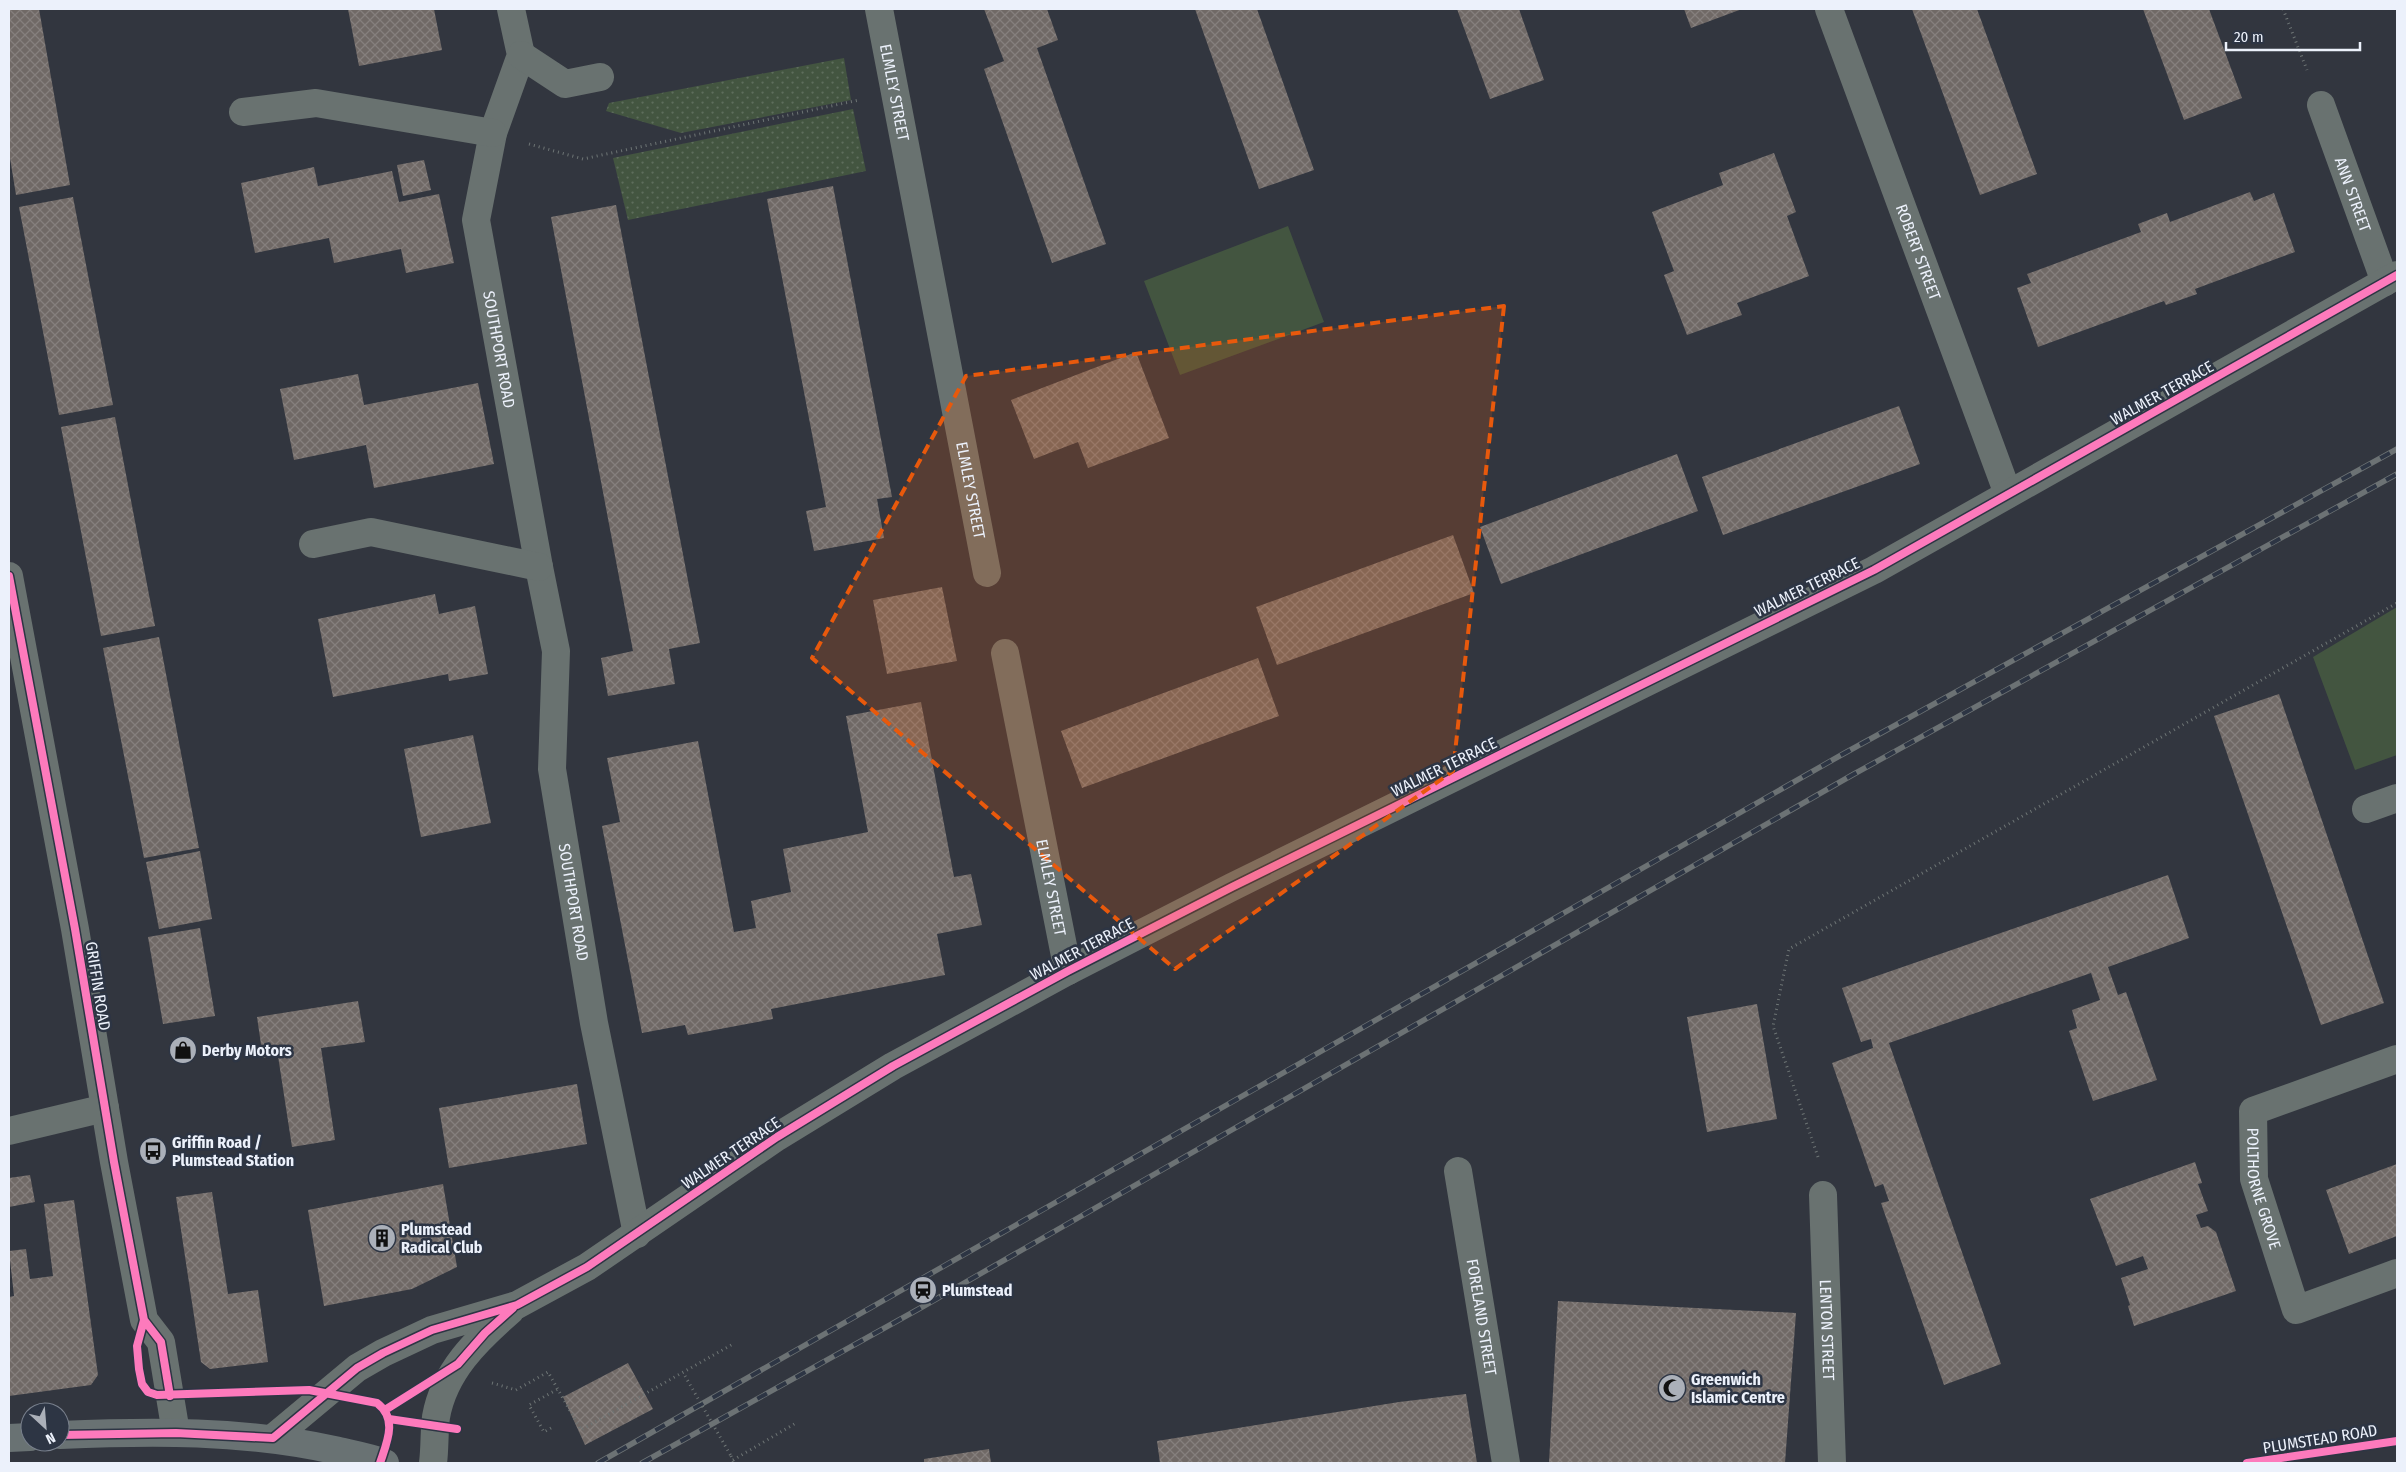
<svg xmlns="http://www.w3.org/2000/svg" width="2406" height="1472" font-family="'Fira Sans Condensed',sans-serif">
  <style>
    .grass { fill: url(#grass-dots) }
    .park { fill: #435540 }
    .building { fill: url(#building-cross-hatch) }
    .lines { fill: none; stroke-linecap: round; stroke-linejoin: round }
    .path { stroke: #6e7575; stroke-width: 3; stroke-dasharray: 1 4; stroke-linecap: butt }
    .minor { stroke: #697270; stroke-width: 28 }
    .major { stroke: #697273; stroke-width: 28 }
    .rail-casing { stroke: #6c7274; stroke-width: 5.5 }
    .rail { stroke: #2d3544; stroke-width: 4; stroke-dasharray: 11; stroke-linecap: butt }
    .path-bridge { stroke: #6e7575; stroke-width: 3; stroke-dasharray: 1 4; stroke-linecap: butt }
    .cycleway-casing { stroke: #2d3544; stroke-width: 11 }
    .cycleway { stroke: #fd7abc; stroke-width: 8 }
    .marked { fill: #e8590c; fill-opacity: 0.2; stroke: #e8590c; stroke-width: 4; stroke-dasharray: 10 6; stroke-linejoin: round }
    .labels { text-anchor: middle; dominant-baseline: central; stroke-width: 5; stroke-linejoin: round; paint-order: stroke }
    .street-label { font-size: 16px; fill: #ecf1fb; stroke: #2d3544 }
    .poi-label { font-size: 16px; font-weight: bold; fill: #ecf1fb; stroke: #2d3544; text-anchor: start }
  </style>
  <defs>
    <pattern id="grass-dots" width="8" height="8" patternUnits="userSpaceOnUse" patternTransform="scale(1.25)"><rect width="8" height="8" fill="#435540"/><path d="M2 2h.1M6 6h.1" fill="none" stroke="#5e6e5c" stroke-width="1.8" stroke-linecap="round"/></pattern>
    <pattern id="building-cross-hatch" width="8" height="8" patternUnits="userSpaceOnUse" patternTransform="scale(1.25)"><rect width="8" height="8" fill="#706966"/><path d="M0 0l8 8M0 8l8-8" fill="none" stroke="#857f7d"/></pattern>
  </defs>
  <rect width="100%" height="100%" fill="#32363f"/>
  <!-- grass -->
  <path class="grass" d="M844 58 851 100 681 133 606 111 609 103Z
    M853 109 866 171 628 220 613 158Z"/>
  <!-- park -->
  <path class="park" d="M1288 226 1324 322 1180 375 1144 281Z
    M2397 607V755L2355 770 2313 657Z"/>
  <!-- building -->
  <path class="building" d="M9 9H39L70 185 16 195 9 152Z
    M348 9H434L442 50 359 66Z
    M984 9H1047L1058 40 1037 48 1106 244 1052 263 984 69 1004 61Z
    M1195 9H1257L1314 170 1259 189Z
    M1457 9H1519L1544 80 1490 99Z
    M1684 9H1742L1691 28Z
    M1912 9H1977L2037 174 1980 195Z
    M2143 9H2209L2242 98 2184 120Z
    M1774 153 1796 212 1787 216 1809 276 1737 303 1742 315 1687 335 1664 275 1674 271 1652 212 1723 185 1719 173Z
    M424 160 431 190 403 196 397 165Z
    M314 167 318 186 392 171 399 202 439 194 454 263 406 273 401 249 334 263 329 238 255 253 241 183Z
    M833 186 892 497 877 499 884 538 814 551 806 511 826 507 767 199Z
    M2250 192 2254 201 2274 193 2295 252 2195 289 2197 294 2166 305 2164 301 2038 347 2017 288 2031 283 2027 274 2141 232 2138 224 2167 213 2170 222Z
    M73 197 113 405 59 415 19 207Z
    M616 205 700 643 669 649 675 684 608 696 601 658 633 651 551 217Z
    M1136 352 1169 438 1088 468 1078 442 1034 459 1011 400Z
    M358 374 364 405 478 383 494 464 374 488 366 445 294 460 280 389Z
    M1899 406 1920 464 1723 535 1702 477Z
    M115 417 155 626 101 636 61 427Z
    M1677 454 1698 511 1501 584 1480 527Z
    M1453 535 1474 593 1277 665 1256 607Z
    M942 587 957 661 887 674 873 600Z
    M435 594 439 614 475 606 488 674 449 681 448 674 333 697 318 619Z
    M159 637 199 848 144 858 103 648Z
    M1258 658 1279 716 1082 788 1061 731Z
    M2279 694 2384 1003 2321 1025 2214 716Z
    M921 702 954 877 971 874 982 925 937 934 945 975 771 1009 773 1019 688 1035 685 1025 642 1033 602 826 620 822 607 758 698 741 734 932 756 928 751 901 791 892 783 849 868 832 846 716Z
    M473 735 491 823 421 837 404 749Z
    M200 851 212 919 159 929 146 862Z
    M2168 875 2189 938 2108 967 2118 995 2126 992 2157 1080 2093 1101 2069 1031 2077 1028 2072 1010 2100 1000 2091 973 1889 1043 2001 1364 1944 1385 1881 1203 1889 1201 1883 1184 1875 1187 1832 1063 1873 1048 1871 1039 1861 1042 1842 988Z
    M200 928 215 1016 163 1024 148 937Z
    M358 1001 365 1042 321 1048 335 1140 292 1147 278 1056 263 1058 257 1017Z
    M1757 1004 1777 1119 1707 1132 1687 1017Z
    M577 1084 587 1144 449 1168 439 1108Z
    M2195 1162 2202 1183 2198 1184 2208 1211 2196 1215 2201 1228 2208 1226 2216 1232 2236 1291 2134 1326 2128 1306 2130 1305 2121 1278 2148 1269 2143 1256 2116 1266 2090 1199Z
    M2397 1164V1236L2349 1254 2326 1190Z
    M30 1175 35 1202 9 1207V1178Z
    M443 1184 457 1267 412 1289 324 1306 308 1210Z
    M212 1192 228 1294 258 1290 268 1362 210 1369 201 1362 176 1197Z
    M74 1200 98 1375 91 1385 9 1396V1297L14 1296 9 1251 26 1249 30 1279 53 1276 44 1204Z
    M1558 1301 1796 1313 1785 1463H1549Z
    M628 1363 653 1409 585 1445 563 1397Z
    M1466 1394 1477 1463H1160L1157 1441 1399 1402Z
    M989 1449 991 1463H924V1459Z"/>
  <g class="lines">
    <!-- path -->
    <path class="path" d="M2283 9 2307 70
      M529 144 583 159 859 100
      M1818 1157 1773 1026 1789 949 2397 603
      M492 1383 516 1390 548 1372 581 1430 733 1344
      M551 1428 544 1432 529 1405 558 1389
      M731 1456 734 1463
      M733 1460 796 1423"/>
    <!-- minor -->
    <g class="minor">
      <path id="s1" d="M511 9 521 55 493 133 476 220 539 567 556 651 552 769 594 1023 637 1234"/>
      <path id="s2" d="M879 9 987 573"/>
      <path id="s3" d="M1829 9 2008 494"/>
      <path d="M521 55 565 84 600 77"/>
      <path id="s4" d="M2321 105 2385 282"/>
      <path d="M243 112 316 103 493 133"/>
      <path d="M313 544 371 532 539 567"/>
      <path d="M9 576 75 929 114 1162 144 1320 161 1342 176 1433"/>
      <path id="s5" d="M1005 653 1068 971"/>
      <path d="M2366 809 2397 798"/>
      <path id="s6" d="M2397 1059 2253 1111 2254 1179 2296 1310 2397 1273"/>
      <path d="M9 1131 105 1108"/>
      <path id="s7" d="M1458 1171 1506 1463"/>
      <path id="s8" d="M1823 1195 1832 1463"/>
      <path d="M273 1438 357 1368 383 1353 432 1330 517 1305 587 1267 777 1137 893 1066 1068 971 1232 887 1874 570 2397 275"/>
      <path d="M433 1463C435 1448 434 1432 436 1417 444 1371 477 1340 510 1311"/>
    </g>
    <!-- major -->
    <path class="major" d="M60 1435C151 1431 244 1430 334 1450 351 1454 369 1457 385 1463
      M9 1438 30 1437"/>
    <!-- rail casing -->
    <g class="rail-casing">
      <path id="rail" d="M598 1463 1843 754 2397 449
        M642 1463 924 1306 1854 774 2397 474"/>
    </g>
    <!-- rail -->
    <use href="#rail" class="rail"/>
    <!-- path-bridge -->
    <path class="path-bridge" d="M685 1376 731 1456"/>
    <!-- cycleway casing -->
    <g class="cycleway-casing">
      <path id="cycleway" d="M9 576 75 929 114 1162 144 1320 161 1342 170 1396
        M144 1320 137 1346 139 1369 142 1384 148 1392 157 1395 309 1390 377 1403C398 1419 387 1442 380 1463
        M385 1410 458 1364 485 1333 513 1308
        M389 1419 457 1429
        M60 1435 176 1433 273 1438 357 1368 383 1353 432 1330 517 1305 587 1267 777 1137 893 1066 1068 971 1232 887 1874 570 2397 275
        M2247 1463 2397 1441"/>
    </g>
    <!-- cycleway -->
    <use href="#cycleway" class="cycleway"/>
  </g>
  <!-- marked area -->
  <path class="marked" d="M1504 306 1453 771 1175 969 812 658 966 376Z"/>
  <!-- icons -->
  <defs>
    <g id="shop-disc" transform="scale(1.4375)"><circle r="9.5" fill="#abb0b9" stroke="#2d3544"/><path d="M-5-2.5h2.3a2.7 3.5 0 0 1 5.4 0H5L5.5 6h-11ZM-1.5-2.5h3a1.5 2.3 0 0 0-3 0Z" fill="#111"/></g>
    <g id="bus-disc" transform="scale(1.4375)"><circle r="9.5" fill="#abb0b9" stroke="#2d3544"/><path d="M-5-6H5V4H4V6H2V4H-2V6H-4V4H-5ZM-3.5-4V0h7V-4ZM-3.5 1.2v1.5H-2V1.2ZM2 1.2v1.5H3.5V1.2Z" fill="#111"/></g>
    <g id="building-disc" transform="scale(1.4375)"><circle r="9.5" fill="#abb0b9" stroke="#2d3544"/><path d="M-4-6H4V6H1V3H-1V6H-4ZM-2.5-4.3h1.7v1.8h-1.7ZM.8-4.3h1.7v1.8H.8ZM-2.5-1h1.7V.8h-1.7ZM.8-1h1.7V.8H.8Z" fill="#111"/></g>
    <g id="station-disc" transform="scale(1.4375)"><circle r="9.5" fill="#abb0b9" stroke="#2d3544"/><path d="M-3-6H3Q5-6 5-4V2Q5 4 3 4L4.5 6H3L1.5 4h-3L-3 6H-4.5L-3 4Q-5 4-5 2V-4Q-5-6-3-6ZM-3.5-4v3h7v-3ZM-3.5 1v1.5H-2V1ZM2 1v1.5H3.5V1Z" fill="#111"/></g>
    <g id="mosque-disc" transform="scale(1.4375)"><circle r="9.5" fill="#abb0b9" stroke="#2d3544"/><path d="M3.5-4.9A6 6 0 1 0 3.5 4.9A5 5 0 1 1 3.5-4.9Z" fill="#111"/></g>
  </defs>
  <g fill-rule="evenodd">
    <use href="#shop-disc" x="183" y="1050"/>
    <use href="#bus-disc" x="153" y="1151"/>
    <use href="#building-disc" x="382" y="1238"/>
    <use href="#station-disc" x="923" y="1290"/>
    <use href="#mosque-disc" x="1672" y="1388"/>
  </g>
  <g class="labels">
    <!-- street labels -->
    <g class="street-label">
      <text stroke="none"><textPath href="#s2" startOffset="85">ELMLEY STREET</textPath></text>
      <text stroke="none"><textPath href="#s4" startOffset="95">ANN STREET</textPath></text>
      <text stroke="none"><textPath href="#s3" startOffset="259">ROBERT STREET</textPath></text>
      <text stroke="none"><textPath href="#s1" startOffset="350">SOUTHPORT ROAD</textPath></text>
      <text transform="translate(2162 393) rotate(-29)">WALMER TERRACE</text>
      <text stroke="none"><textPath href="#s2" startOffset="490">ELMLEY STREET</textPath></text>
      <text transform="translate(1807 587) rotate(-26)">WALMER TERRACE</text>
      <text transform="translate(1444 767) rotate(-26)">WALMER TERRACE</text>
      <text stroke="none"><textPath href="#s5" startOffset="239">ELMLEY STREET</textPath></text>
      <text stroke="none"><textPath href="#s1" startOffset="910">SOUTHPORT ROAD</textPath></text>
      <text transform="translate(1082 949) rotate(-28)">WALMER TERRACE</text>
      <text transform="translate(98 986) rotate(81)">GRIFFIN ROAD</text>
      <text transform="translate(731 1153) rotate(-34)">WALMER TERRACE</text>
      <text stroke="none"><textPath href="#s6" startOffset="232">POLTHORNE GROVE</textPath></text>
      <text stroke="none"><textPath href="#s7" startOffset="148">FORELAND STREET</textPath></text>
      <text stroke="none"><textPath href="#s8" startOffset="135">LENTON STREET</textPath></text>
      <text transform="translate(2320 1439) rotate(-9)">PLUMSTEAD ROAD</text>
    </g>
    <!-- poi labels -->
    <g class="poi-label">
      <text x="202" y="1050">Derby Motors</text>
      <text x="172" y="1142">Griffin Road /<tspan x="172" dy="18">Plumstead Station</tspan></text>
      <text x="401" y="1229">Plumstead<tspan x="401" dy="18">Radical Club</tspan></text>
      <text x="942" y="1290">Plumstead</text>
      <text x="1691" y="1379">Greenwich<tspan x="1691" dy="18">Islamic Centre</tspan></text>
    </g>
  </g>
  <!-- border -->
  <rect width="2406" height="1472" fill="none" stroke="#ecf1fb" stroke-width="20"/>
  <!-- north arrow -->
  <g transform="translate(45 1427) rotate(154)"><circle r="24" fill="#2d3544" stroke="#79808d"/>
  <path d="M0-4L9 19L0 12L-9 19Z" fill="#abb0b9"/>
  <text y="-8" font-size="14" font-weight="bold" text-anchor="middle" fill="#ecf1fb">N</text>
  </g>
  <!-- scale -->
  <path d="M2226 42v8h134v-8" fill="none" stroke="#ecf1fb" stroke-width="2.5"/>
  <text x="2234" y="42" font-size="15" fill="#ecf1fb" stroke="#2d3544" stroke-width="4" paint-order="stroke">20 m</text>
</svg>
